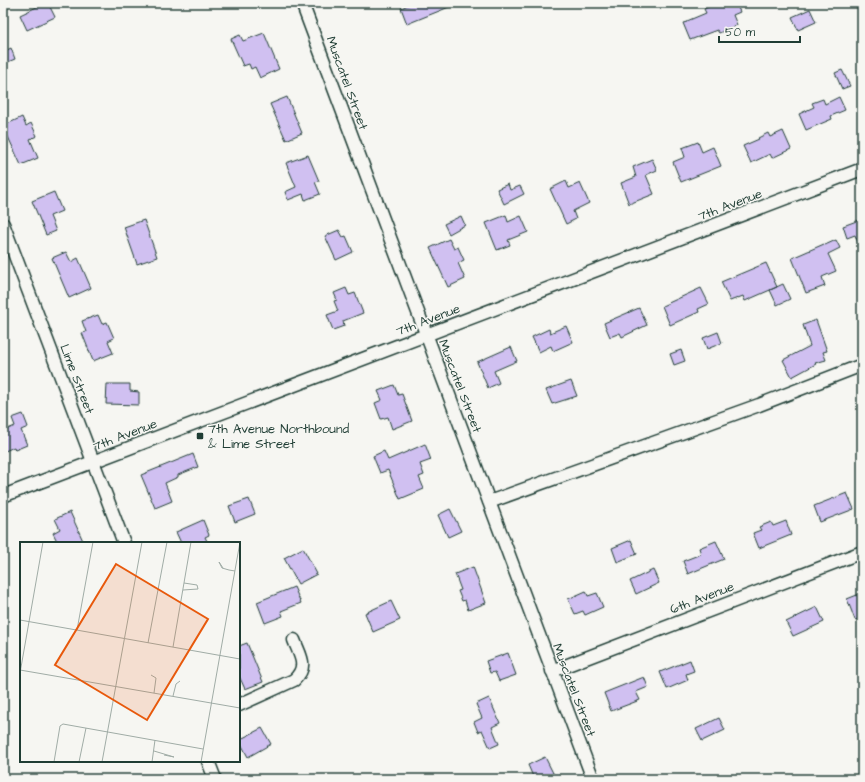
<svg xmlns="http://www.w3.org/2000/svg" width="865" height="782" font-family="'Architects Daughter',sans-serif">
  <style>
    .building { fill: #d0c0f1; stroke: #1f3d34 }
    .lines { fill: none; stroke-linecap: round; stroke-linejoin: round }
    .minor-casing { stroke: #1f3d34; stroke-width: 15 }
    .minor { stroke: #f6f6f2; stroke-width: 12 }
    .poi-dot { fill: #1f3d34; stroke: #f6f6f2; stroke-width: 1.5 }
    .labels { text-anchor: middle; dominant-baseline: central; stroke-width: 3; stroke-linejoin: round; paint-order: stroke }
    .street-label { font-size: 13px; fill: #1f3d34; stroke: #f6f6f2 }
    .poi-label { font-size: 13px; fill: #1f3d34; stroke: #f6f6f2; text-anchor: start }
    .inset-road { fill: none; stroke: #a0aca6; stroke-width: 1 }
    .view { fill: #e8590c; fill-opacity: 0.15; stroke: #e8590c; stroke-width: 2 }
    .inset-edge { fill: none; stroke: #1f3d34; stroke-width: 2 }
  </style>
  <rect width="100%" height="100%" fill="#f6f6f2"/>
  <filter id="ink" filterUnits="userSpaceOnUse"><feTurbulence type="fractalNoise" baseFrequency=".025" numOctaves="2"/><feDisplacementMap in="SourceGraphic" scale="8" xChannelSelector="R" yChannelSelector="G"/><feConvolveMatrix kernelMatrix="1 2 1 2 8 2 1 2 1" color-interpolation-filters="sRGB"/></filter>
  <g filter="url(#ink)">
    <!-- building -->
    <path class="building" d="M45 3H48L55 17 27 30 20 15Z
      M413 3H459L407 24 401 8Z
      M717 3H736L740 12 733 15 737 25 719 33 717 30 690 40 683 23 687 22V21L706 13 704 9Z
      M810 9 816 22 798 30 792 17Z
      M264 33 279 69 260 78 255 67 251 69 249 64 243 66 231 39 240 35 243 41Z
      M11 48 15 59 3 64V52Z
      M842 70 850 86 842 89 835 73Z
      M287 97 302 133 286 140 270 104Z
      M839 97 845 110 831 116 832 119 806 130 799 114 814 107 812 103 823 99 825 104Z
      M22 117 26 126 31 123 37 136 30 139 38 158 21 165 3 126Z
      M783 131 791 149 772 158 770 154 751 163 743 146 759 139 758 138 768 133 770 137Z
      M698 142 702 152 713 147 721 166 681 182 673 162 685 157 682 148Z
      M308 155 319 181 315 182 320 194 305 200 303 194 288 200 285 192 296 187 286 163Z
      M652 159 657 170 646 175 654 194 629 204 621 183 636 177 633 167Z
      M566 181 569 188 580 183 589 203 573 211 576 219 566 224 550 189Z
      M508 184 510 190 520 186 524 194 504 204 497 189Z
      M54 192 62 211 50 216 56 231 46 235 32 201Z
      M506 215 508 222 521 216 528 232 508 240 510 245 497 250 486 223Z
      M461 216 465 225 449 234 444 224Z
      M862 219V250H861L855 235 847 238 843 226Z
      M144 220 157 257 137 264 124 227Z
      M339 230 343 237 346 236 353 252 336 260 325 236Z
      M449 239 454 249 458 247 464 260 458 263 465 279 448 287 430 248Z
      M836 240 840 248 828 254 836 271 822 277 825 286 806 293 792 258 824 244 825 245Z
      M66 252 71 262 78 258 91 288 69 298 52 258Z
      M766 263 777 287 745 301 743 296 730 301 721 282Z
      M783 284 790 299 777 305 770 290Z
      M346 288 349 295 355 293 363 313 343 321 344 326 333 330 327 315 338 311 334 301 337 300 334 293Z
      M701 288 709 304 698 309 699 312 670 325 662 306Z
      M639 308 647 325 622 337 620 333 610 337 604 323Z
      M98 315 102 324 107 322 114 338 108 341 113 353 93 361 82 333 86 332 82 321Z
      M816 320 827 351 823 352 826 360 815 363 816 364 792 377 783 360 810 346 803 325Z
      M566 326 573 342 553 351 551 346 539 352 532 337 549 329 550 333Z
      M718 332 722 343 707 349 703 338Z
      M511 347 517 361 494 371 499 383 488 388 477 362Z
      M681 350 685 361 674 365 670 354Z
      M571 381 577 396 552 404 546 390Z
      M107 384H130V391L139 392V405L106 404Z
      M394 385 398 395 402 394 412 421 392 429 388 417 381 419 375 403 382 400 378 391Z
      M23 414 28 427 21 430 27 445 15 450 14 447 3 452V431L15 426 12 418Z
      M425 444 431 460 420 464 424 475 419 477 424 489 400 499 388 470 380 473 373 456 384 451 388 460Z
      M193 454 198 467 178 475V477L165 483 172 501 155 508 141 475Z
      M847 493 854 509 820 522 814 506Z
      M249 499 255 514 235 522 229 506Z
      M450 509 461 531 448 537 438 515Z
      M70 512 84 543H58L53 533 60 529 55 519Z
      M203 520 209 535 205 537 208 543H181L176 532Z
      M786 521 791 535 759 548 753 533 761 530 759 527 771 522 773 526Z
      M631 540 637 554 617 562 612 548Z
      M716 541 724 559 688 574 683 561 701 554 699 548Z
      M303 548 317 574 298 584 284 558Z
      M473 567 486 603 468 610 465 600 462 601 458 591 461 590 455 574Z
      M653 570 659 583 636 594 630 581Z
      M294 587 301 603 281 611 283 616 265 623 257 602Z
      M586 591 588 596 597 593 603 607 585 615 583 611 575 614 568 599Z
      M862 593V618L855 620 847 599Z
      M391 601 400 620 373 632 365 613Z
      M817 607 824 622 793 636 786 622Z
      M247 643 263 682 245 689 239 676V646Z
      M508 653 516 675 499 681 495 672 490 673 486 661Z
      M690 660 694 671 686 674 688 680 667 689 660 672Z
      M644 677 648 687 636 692 640 700 611 711 604 693Z
      M489 698 500 723 492 727 499 744 490 748 482 730 478 732 474 722 482 718 476 704Z
      M719 718 725 730 702 741 696 729Z
      M262 728 271 744 248 757 239 740Z
      M545 757 556 779H534L528 765Z"/>
    <g class="lines">
      <!-- minor casing -->
      <g class="minor-casing">
        <path id="minor" d="M302 3 593 779
          M3 224 124 543
          M3 496 862 169
          M489 502 759 405 862 365
          M552 671 862 552
          M239 705 294 680C309 666 300 656 294 640
          M208 761 215 779"/>
      </g>
      <!-- minor -->
      <use href="#minor" class="minor"/>
    </g>
  </g>
  <!-- markers -->
  <rect class="poi-dot" x="196" y="432" width="8" height="8" rx="2"/>
  <g class="labels">
    <!-- street labels -->
    <g class="street-label">
      <text transform="translate(347 83) rotate(70)">Muscatel Street</text>
      <text transform="translate(730 205) rotate(-21)">7th Avenue</text>
      <text transform="translate(428 320) rotate(-21)">7th Avenue</text>
      <text transform="translate(77 379) rotate(69)">Lime Street</text>
      <text transform="translate(460 386) rotate(69)">Muscatel Street</text>
      <text transform="translate(125 435) rotate(-21)">7th Avenue</text>
      <text transform="translate(702 598) rotate(-21)">6th Avenue</text>
      <text transform="translate(574 690) rotate(69)">Muscatel Street</text>
    </g>
    <!-- poi labels -->
    <g class="poi-label">
      <text x="208" y="429">7th Avenue Northbound<tspan x="208" dy="15">&amp; Lime Street</tspan></text>
    </g>
  </g>
  <!-- overview -->
  <g transform="translate(20 542)">
    <rect width="220" height="220" fill="#f6f6f2"/>
    <path class="inset-road" d="M203 26 199 20 202 26 209 28 215 29M163 48 178 47 177 43 164 41M0 78 220 117M57 88 73 0M128 101 147 0M153 105 171 0M0 128 220 166M0 131 23 0M131 133 136 136 134 151M153 154 156 142 160 139M134 209 154 215 144 213M34 220 40 184 43 182 183 207M59 220 66 186M82 220 122 0M132 220 135 198M181 220 220 0"/>
    <path class="view" d="M96 22 188 77 127 178 35 123Z"/>
    <rect width="220" height="220" class="inset-edge"/>
  </g>
  <!-- margin -->
  <rect width="865" height="782" fill="none" stroke="#f6f6f2" stroke-width="16"/>
  <rect x="8" y="8" width="849" height="766" fill="none" stroke="#1f3d34" stroke-width="1.5" filter="url(#ink)"/>
  <!-- scale -->
  <path d="M719 36v6h81v-6" fill="none" stroke="#1f3d34" stroke-width="2"/>
  <text x="725" y="36" font-size="12" fill="#1f3d34" stroke="#f6f6f2" stroke-width="3" paint-order="stroke">50 m</text>
</svg>
